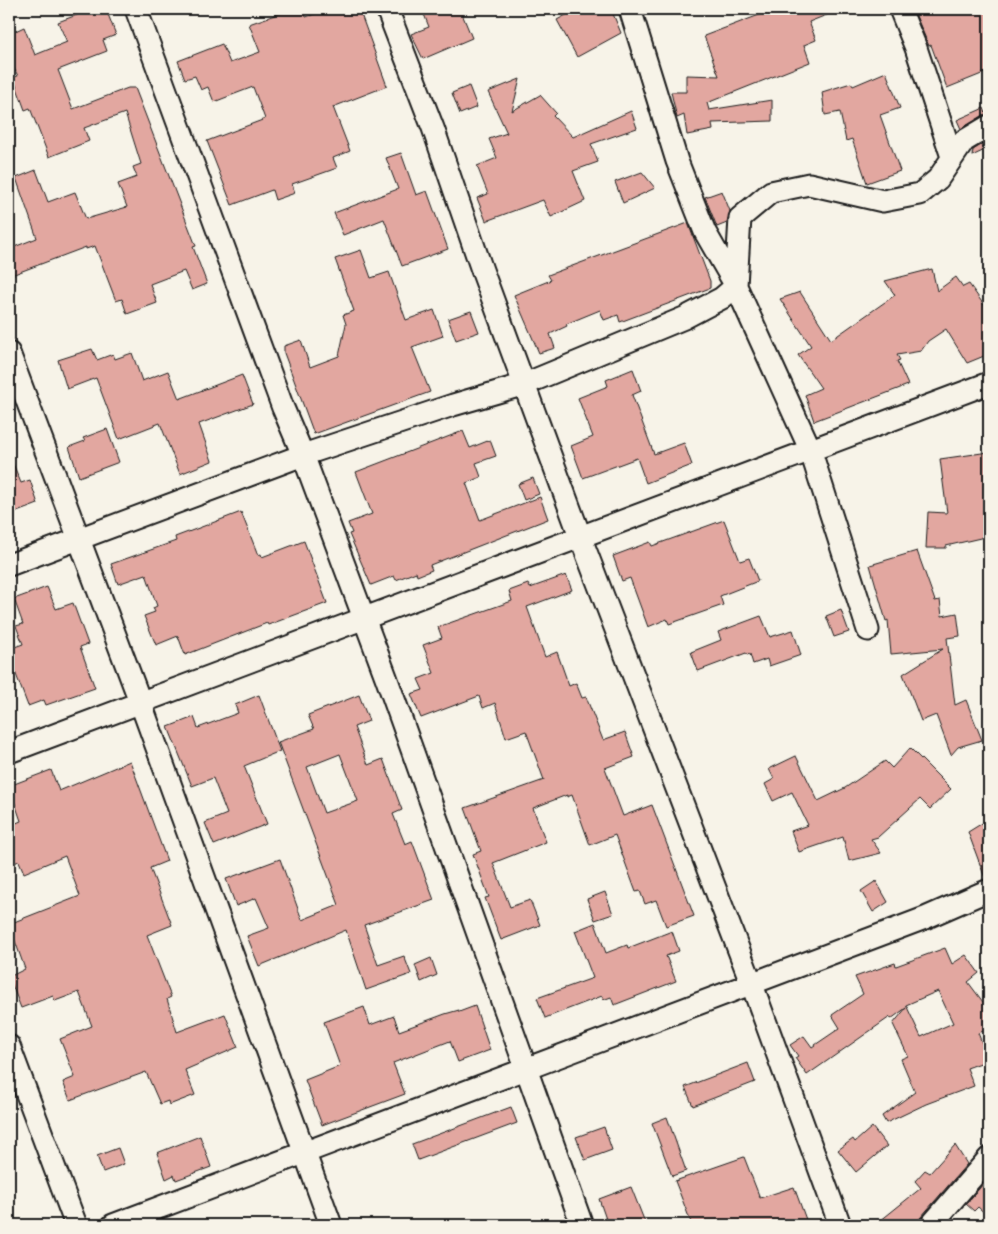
<svg xmlns="http://www.w3.org/2000/svg" width="998" height="1234" font-family="'Indie Flower',sans-serif">
  <style>
    .building { fill: #e2a7a0; stroke: #1c1c1c; fill-rule: evenodd }
    .lines { fill: none; stroke-linecap: round; stroke-linejoin: round }
    .street-casing { stroke: #1c1c1c; stroke-width: 25 }
    .street { stroke: #f7f3e8; stroke-width: 21 }
  </style>
  <rect width="100%" height="100%" fill="#f7f3e8"/>
  <filter id="ink" filterUnits="userSpaceOnUse"><feTurbulence type="fractalNoise" baseFrequency=".02" numOctaves="2"/><feDisplacementMap in="SourceGraphic" scale="10" xChannelSelector="R" yChannelSelector="G"/><feConvolveMatrix kernelMatrix="1 2 1 2 8 2 1 2 1" color-interpolation-filters="sRGB"/></filter>
  <g filter="url(#ink)">
    <!-- building -->
    <path class="building" d="M93 9H106L116 35 103 40 107 51 58 70 73 109 128 88H135L196 246 193 247 207 284 192 290 184 271 150 284 157 303 127 314 122 299 116 301 95 246 86 249V247L9 276V249L37 238 16 178 36 170 48 202 75 192 86 219 127 207 118 184 137 177 133 167 141 164 125 113 84 128 89 141 49 157 30 108 25 110 13 77 18 76 9 59V34L24 27 35 55 67 42 58 22Z
      M292 9H304L306 17 329 9H359L387 86 333 107 350 151 333 158 337 168 292 184 295 193 275 200 272 190 232 205 207 141 265 119 253 87 214 102 208 87 201 90 195 76 185 79 178 61 222 44 230 63 260 52 249 24Z
      M422 9H460L472 38 423 59 411 34 429 27Z
      M577 9H611L621 33 577 57 557 20Z
      M775 9 839 10 809 22 816 40 804 45 810 62 707 103 709 110 772 100V121L712 123 713 130 687 135 684 115 677 118 671 92H686V75L719 76 704 36Z
      M913 9H989V71L947 88 931 45 929 46Z
      M886 72 900 108 880 115 900 171 867 183 852 139 846 141 840 112 825 115 822 92 851 83 853 86Z
      M520 79 512 111 540 95 556 113 553 116 573 137 631 111 637 128 591 144 598 162 573 171 585 201 551 217 543 200 486 221 477 198 488 194 477 166 497 158 489 139 507 133 488 92Z
      M469 86 477 107 460 114 452 93Z
      M984 108 986 114 961 129 957 120Z
      M989 140V148L972 156 973 150Z
      M401 153 416 195 427 191 448 249 402 266 384 219 343 235 334 213 398 189 386 158Z
      M642 172 655 188 623 203 615 182Z
      M722 191 730 211 727 223 717 227 705 197Z
      M688 223 710 281V288L620 322 618 315 604 320 600 310 566 324 567 326 550 334 555 348 539 353 514 295 551 280 548 275Z
      M361 250 371 278 389 272 406 320 434 310 443 336 412 347 430 392 314 434 284 353V346L301 340 310 367 339 356 346 324 343 315 354 311 335 259Z
      M932 269 937 291 956 277 963 287 969 284 989 312V354L967 363 946 329 928 341 921 351 897 355 900 360 897 361 908 385 814 421 805 395 821 388 798 355 811 346 780 299 800 292 831 340 895 295 885 281Z
      M471 311 479 332 456 340 448 319Z
      M92 349 97 360 113 354 115 359 132 353 142 381 168 371 179 399 242 375 253 404 199 424 212 461 180 474 160 423 119 439 96 378 67 389 58 360Z
      M633 369 641 391 632 395 654 454 684 443 692 465 646 483 637 458 583 478 571 446 593 437 578 398 608 386 606 380Z
      M107 429 119 462 79 477 69 447 85 441 83 438Z
      M463 431 470 448 490 440 496 456 476 463 481 477 466 483 480 520 540 497 548 519 430 565 432 570 417 576 416 572 396 580 394 576 371 585 349 534 352 533 348 523 372 514 356 472Z
      M989 452V536L946 546V548H926L928 512 947 513 940 459Z
      M9 454 21 483 30 480 38 504 9 515Z
      M533 478 539 494 524 500 518 484Z
      M241 512 258 555 261 554 262 557 304 541 327 603 268 625 267 623 185 655 178 636 156 645 144 616 155 612 153 608 157 606 146 574 118 584 111 564 176 541 175 537Z
      M724 520 740 561 749 558 758 581 720 596 723 605 669 624 667 619 648 627 630 578 622 581 613 556 650 542 652 546Z
      M917 551 935 601 940 600 942 616 957 613 960 636 947 638 955 705 966 700 982 740 958 747 951 755 936 715 921 721 903 674 943 649 891 654 888 620 886 621 870 565Z
      M566 575 572 590 527 607 545 657 557 652 569 686 576 683 582 698 586 697 603 740 625 732 634 757 605 768 623 816 652 805 694 916 666 926 656 900 645 904 640 891 636 892 615 835 590 845 572 795 567 797V795L533 808 546 842 493 863 510 907 530 900 540 925 501 940 485 898 489 897 473 854 481 851 465 808 544 780 526 731 506 738 495 703 483 708 479 696 421 718 411 694 423 690 418 679 434 673 423 645 442 638 438 627 512 601 509 591 528 584 530 588Z
      M47 587 56 609 73 603 88 644 80 647 95 688 46 705 44 700 28 706 9 656V649L23 644 16 626 23 624 14 599Z
      M841 610 849 632 834 637 826 616Z
      M761 616 770 637 793 630 801 655 769 666 767 659 753 664 750 654 747 655 746 653 698 671 691 652 721 640 718 632Z
      M259 695 280 751 244 766 267 824 214 845 205 823 227 814 213 778 192 786 168 727 194 717 198 728 238 713 235 705Z
      M359 695 369 721 354 727 368 765 383 759 402 810 393 814 405 844 412 841 434 900 364 925 378 965 404 956 411 974 366 990 346 930 259 966 247 936 269 928 256 898 236 906 226 879 280 859 302 920 339 905 278 742 314 729 308 715ZM340 754 358 801 324 813 307 767Z
      M910 748 951 789 930 809 920 799 878 837 871 839 881 853 849 861 843 837 799 852 791 831 808 825 792 792 773 801 765 784 774 779 769 769 796 756 818 801 845 788 885 761 892 768Z
      M130 761 167 861 150 868 172 925 147 935 171 997 167 999 177 1032 225 1014 238 1047 185 1070 195 1095 169 1105 168 1101 160 1104 146 1072 70 1100 63 1082 75 1077 60 1039 92 1026 79 992 55 1001 53 996 21 1008 9 977 25 969 9 924 80 896 65 856 24 873 19 861 14 863 9 849V826L21 821 9 786 51 770 59 791Z
      M989 819V878H985L968 832Z
      M876 881 888 902 873 912 861 891Z
      M605 892 613 914 595 920 587 899Z
      M595 923 606 953 627 945 628 948 672 931 679 951 666 956 676 981 614 1005 611 997 603 1000 602 996 545 1018 537 998 593 978 575 931Z
      M945 948 952 964 966 955 979 973 968 982 989 1010V1029L978 1033 989 1060 967 1068 974 1086 926 1104 886 1123 882 1116 915 1092 901 1059 908 1056 893 1024 906 1008 891 1019 890 1017 807 1075 795 1058 798 1056 790 1045 804 1036 812 1047 840 1028 832 1015 863 994 855 977 895 963 896 966ZM938 991 953 1023 921 1037 906 1005Z
      M431 958 437 975 421 982 415 965Z
      M475 1006 490 1050 458 1062 450 1041 393 1063 405 1094 322 1125 305 1080 340 1066 324 1022 364 1007 370 1025 394 1016 399 1031 445 1014 459 1010V1012Z
      M748 1063 755 1082 693 1106 685 1087Z
      M511 1107 517 1123 418 1160 412 1144Z
      M667 1117 686 1171 672 1176 652 1123Z
      M604 1127 612 1150 585 1160 576 1137Z
      M872 1127 887 1146 856 1172 838 1150 853 1139 855 1142Z
      M200 1136 211 1167 176 1180 174 1175 166 1179 157 1153Z
      M955 1145 967 1164 914 1225H875L921 1188 915 1181 925 1170 930 1173Z
      M118 1148 124 1164 103 1172 97 1156Z
      M744 1157 760 1198 794 1187 808 1225H692L675 1181Z
      M984 1183 989 1188V1217L978 1207 974 1211 966 1204Z
      M631 1187 646 1225H608L599 1199Z"/>
    <g class="lines">
      <!-- street casing -->
      <g class="street-casing">
        <path id="street" d="M136 9 283 408 303 455 386 677 582 1225
          M387 9 433 128 482 270 580 536 751 982 840 1225
          M630 9 677 161 705 232 736 286 810 449 868 630
          M900 9 916 48 952 157
          M9 353 141 704 331 1225
          M9 565 303 455 453 405 525 384 684 318 722 298 736 286 740 218 771 192 809 184 883 201 920 194 938 179 964 141 989 126
          M9 752 989 383
          M9 1046 76 1225
          M113 1225 925 918 989 890
          M931 1225 989 1158"/>
      </g>
      <!-- street -->
      <use href="#street" class="street"/>
    </g>
  </g>
  <!-- margin -->
  <rect width="998" height="1234" fill="none" stroke="#f7f3e8" stroke-width="30"/>
  <rect x="15" y="15" width="968" height="1204" fill="none" stroke="#1c1c1c" stroke-width="2" filter="url(#ink)"/>
</svg>
